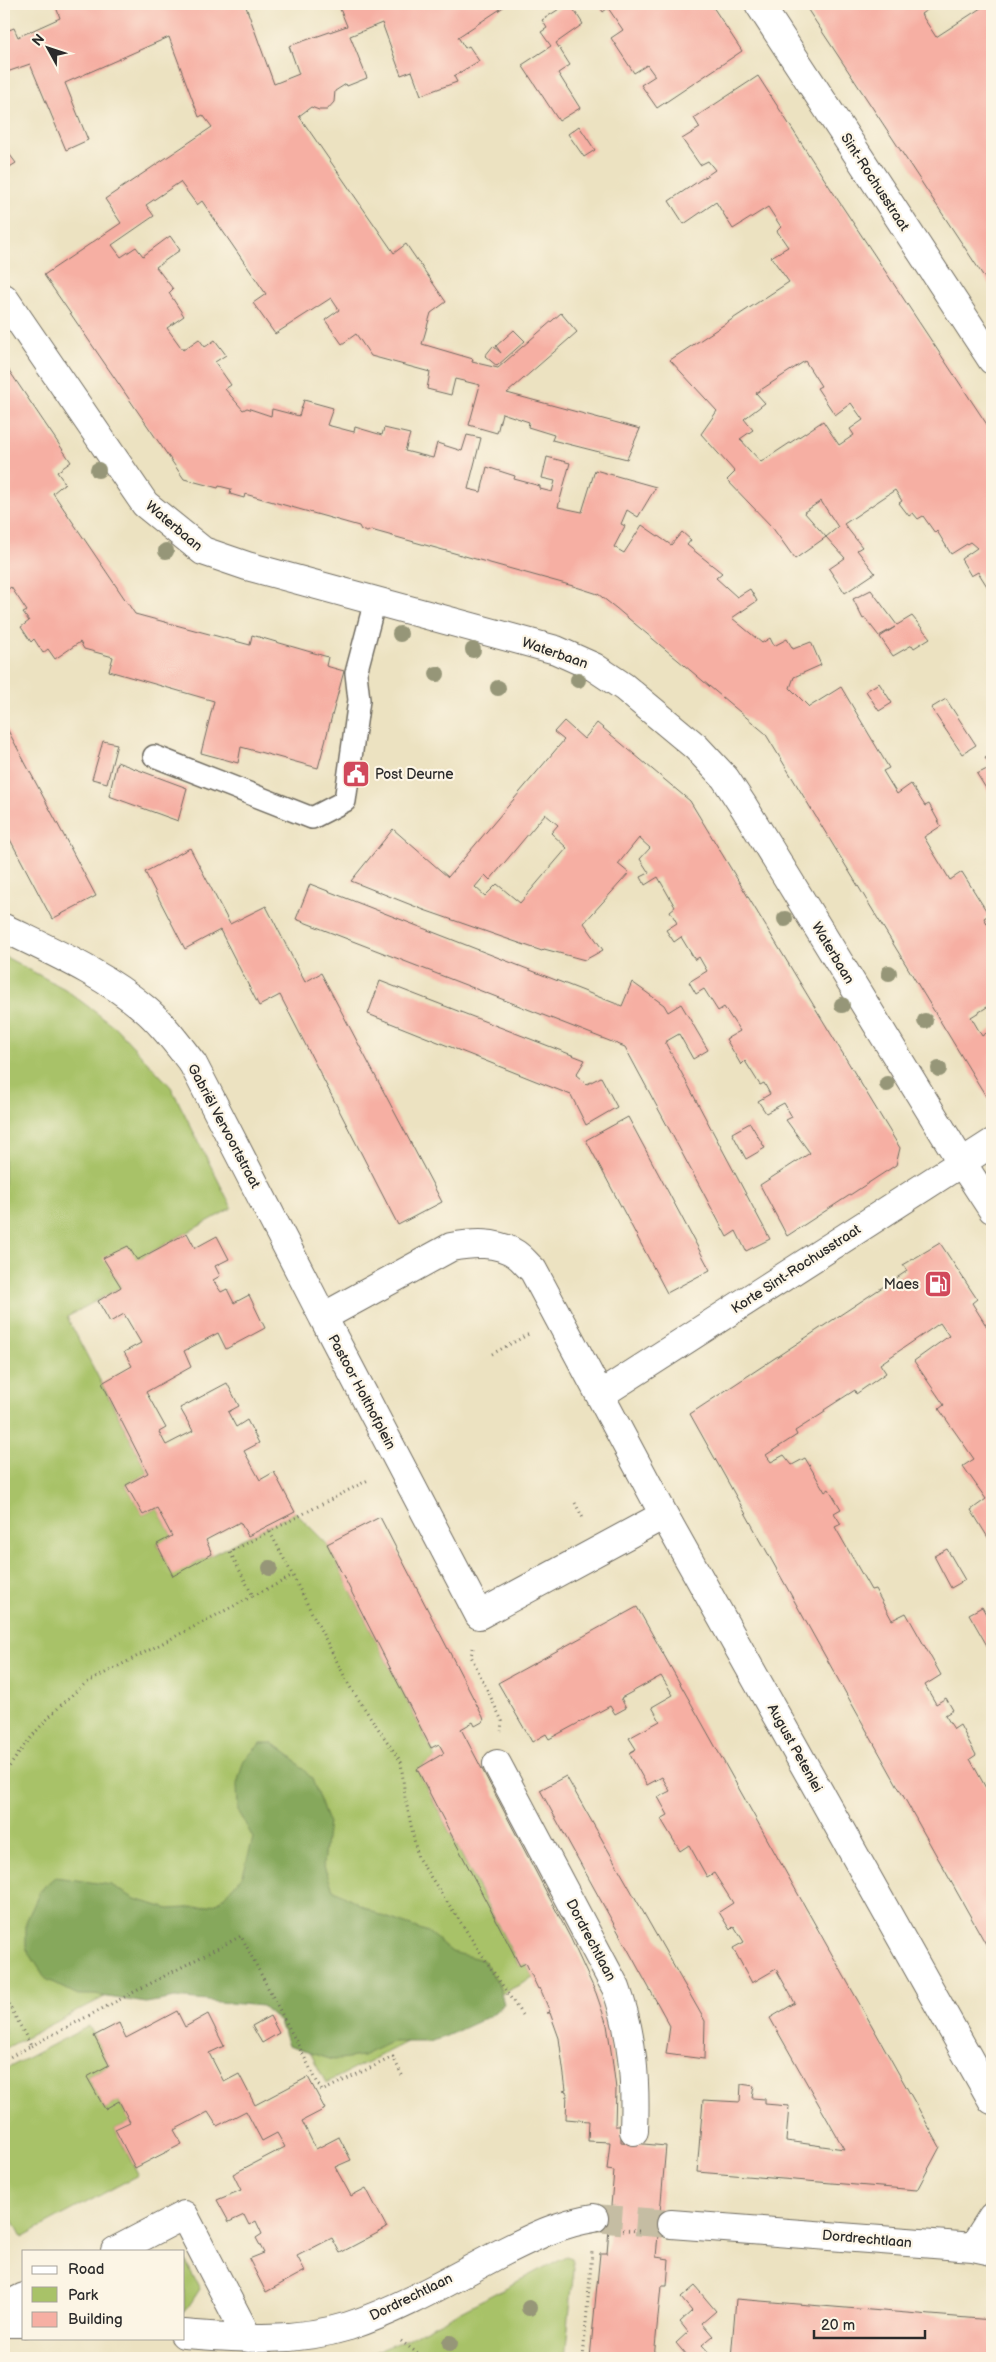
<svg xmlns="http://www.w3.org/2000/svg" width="996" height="2362" font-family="'Balsamiq Sans',sans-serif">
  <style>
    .green { fill: #a8c268; stroke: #6a764a }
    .forest { fill: #86a85c; stroke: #586a44 }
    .building { fill: #f6afa3; fill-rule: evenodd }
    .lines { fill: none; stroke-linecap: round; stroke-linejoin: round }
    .street-tunnel { stroke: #c5bda3; stroke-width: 28; stroke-dasharray: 28 14; stroke-linecap: butt }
    .lane-casing { stroke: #6f6b60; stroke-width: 24 }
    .street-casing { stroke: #6f6b60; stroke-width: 30 }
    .path { stroke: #6f6b60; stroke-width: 3; stroke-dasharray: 1 4; stroke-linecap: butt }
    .lane { stroke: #fff; stroke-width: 21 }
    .street { stroke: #fff; stroke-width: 28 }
    .tree { fill: #969678 }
    .labels { text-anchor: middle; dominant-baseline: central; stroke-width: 4.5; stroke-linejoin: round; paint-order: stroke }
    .street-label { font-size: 14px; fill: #2b2b2b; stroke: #fcf5e5 }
    .poi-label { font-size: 14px; fill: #2b2b2b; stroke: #fcf5e5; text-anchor: start }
  </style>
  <rect width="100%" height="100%" fill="#fcf5e5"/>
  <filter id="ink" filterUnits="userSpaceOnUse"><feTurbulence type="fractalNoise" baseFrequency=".02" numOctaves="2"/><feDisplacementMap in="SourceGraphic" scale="10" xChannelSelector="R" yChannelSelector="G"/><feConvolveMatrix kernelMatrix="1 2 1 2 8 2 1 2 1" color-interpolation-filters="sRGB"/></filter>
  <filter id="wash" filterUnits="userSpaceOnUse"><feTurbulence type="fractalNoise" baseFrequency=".0096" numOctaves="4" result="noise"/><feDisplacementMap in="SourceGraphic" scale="20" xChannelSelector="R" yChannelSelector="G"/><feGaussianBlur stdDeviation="1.12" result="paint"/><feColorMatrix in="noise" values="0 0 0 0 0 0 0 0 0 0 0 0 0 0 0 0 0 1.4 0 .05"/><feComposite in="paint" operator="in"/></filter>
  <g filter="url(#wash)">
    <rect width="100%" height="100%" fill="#ece2c1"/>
    <!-- green -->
    <path class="green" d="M4 956 65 989 115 1027 171 1087 232 1208 137 1260 104 1258 121 1287 67 1317 148 1473 126 1485 143 1515 157 1508 172 1536 157 1544 173 1575 295 1512 327 1544 436 1758 417 1769 519 1966 526 1963 533 1978 326 2083 244 1925 4 2049Z
      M89 2026 109 2065 87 2077 105 2109 119 2101 130 2122 115 2129 138 2175 22 2237 4 2203V2070Z
      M566 2256 572 2258 574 2268 565 2358H361L409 2338Z
      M184 2258 200 2289 185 2312H184Z"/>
    <!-- forest -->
    <path class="forest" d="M261 1743H273L292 1757 312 1779 328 1822 323 1864 333 1889 377 1914 428 1932 452 1952 483 1960 498 1983 504 2004 490 2016 442 2038 428 2042H391L362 2056 333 2060 288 2046 280 2022 262 2006 175 1998 146 2003 95 1995H78L46 1979 26 1948V1922L41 1889 55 1877 111 1885 135 1899 169 1909 203 1907 219 1902 243 1875 253 1838 238 1810 237 1784 244 1760Z"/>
    <g id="blocks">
      <!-- building -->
      <path class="building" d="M55 4H245L274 84 299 74 289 46 347 26 338 4H508L458 37 465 48 469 46 479 61 454 76 457 82 421 95 412 71 401 75 382 23 350 36 367 78 347 86 346 84 335 91 334 102 327 110H319L311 107 299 116 394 253 406 244 446 302 431 313 422 344 473 359 472 362 498 368 561 313 577 332 507 393 640 429 627 459 552 440 554 435 528 427 529 422 502 413 497 433 469 425 480 385 455 379 451 395 427 389 430 372 371 356 356 334 342 344 325 320 339 310 331 298 275 334 253 303 266 294 202 201 197 205 180 182 146 205 154 216 112 245 121 257 136 247 143 256 170 236 180 250 156 267 173 289 169 293 184 316 167 328 183 350 199 339 205 347 215 340 226 355 215 362 231 385 225 389 243 410 247 408 271 416 272 409 299 416 304 400 333 408 327 425 354 432 355 427 382 435 384 428 410 434 405 451 433 458 437 443 462 451 467 435 481 438 468 489 481 492 487 467 515 476 514 479 540 486V489L552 492 555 481 542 478 547 457 570 463 558 507 582 512 595 470 656 487 638 517 627 510 621 524 625 526 614 547 624 553 642 525 671 545 682 532 691 540 687 545 722 573 716 578 737 597 750 589 757 601 732 618 762 643 770 638 774 646 787 639 793 649 811 642 821 665 794 677 790 688 809 707 841 687 889 768 883 771 897 794 911 784 925 806 929 804 941 826 924 837 950 880 962 872 989 915 984 918 992 932V1004L971 1017 982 1036 992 1029V1100L987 1098 765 733 616 608 598 594 573 586 371 530 367 532 361 530 359 526 245 494 244 498 230 494 231 489 219 486 218 488 184 479 44 275 121 223 105 199 212 127 203 115 199 117 169 37 65 83 88 140 66 150 30 64 4 73V32L14 28 18 37 60 18Z
        M567 4H570L583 24 556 43 570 65 558 73 580 108 559 121 522 65 551 46 541 32 547 28 542 20Z
        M598 4H711L742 51 657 108 641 85 655 76 647 65 634 73 611 38 623 30 608 8 603 12Z
        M804 4H936L921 14 936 37 987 4 992 11V289Z
        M758 76 838 200 992 432V594L978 572 971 576 961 559 977 548 970 542 951 554 937 531 935 533 923 516 918 519 913 513 909 516 899 503 902 501 895 490 844 524 862 547 857 550 875 573 845 593 829 569 845 558 826 537 838 527 821 501 804 512 826 537 795 559 772 527 727 480 735 472 701 434 717 411 670 360 789 282 771 257 788 247 777 231 781 227 768 207 733 229 716 202 684 224 669 201 715 170 708 161 700 165 682 139 700 128 694 118ZM805 361 821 386 817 388 835 415 851 403 863 420 850 429 854 435 839 445 823 421 761 462 740 439 753 430 744 419 765 403 756 393Z
        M579 126 595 150 584 157 568 134Z
        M4 147 16 163 8 168 4 167Z
        M514 330 525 341 497 366 485 356 493 346 501 353 496 346Z
        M4 363 71 462 57 472 65 483 53 493 135 614 250 645 252 635 328 657 326 666 344 671 318 768 241 747 238 763 201 753 214 701 109 671 113 657 84 649 80 642 55 659 48 649 43 653 34 639 31 642 21 627 29 621 23 613 27 611 11 587 7 590 4 586Z
        M871 590 897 625 912 616 930 638 914 648 912 645 893 656 880 637 895 627 879 636 865 618 863 619 853 599Z
        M879 683 892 703 879 711 866 691Z
        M946 699 976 745 962 754 931 708Z
        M564 721 584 739 597 723 690 801 900 1148 896 1165 787 1236 760 1185 810 1153 786 1120 792 1117 784 1103 766 1113 758 1101 770 1094 764 1083 760 1085 745 1061 741 1065 726 1039 740 1031 724 1007 718 1011 704 989 696 994 689 982 707 971 699 957 695 960 681 937 674 942 666 930 677 923 670 911 675 907 658 877 645 885 641 877 649 873 640 859 650 848 639 838 618 864 629 873 584 923 603 950 585 960 544 949 542 951 424 910 351 881 393 829 448 877 564 740 554 732ZM545 814 558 825 551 833 567 848 520 903 497 884 485 896 475 887 485 875 490 880Z
        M4 723 96 896 52 919 4 828Z
        M103 741 117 744 107 783 92 779Z
        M992 754V798L977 774 991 767 985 758Z
        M117 762 187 788 178 821 109 796Z
        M190 848 230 924 266 906 305 982 321 973 442 1202 398 1225 280 995 259 1006 220 930 185 949 145 872Z
        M310 884 622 1006 632 982 664 1005 668 1012 681 1004 708 1050 693 1059 679 1034 665 1042 770 1239 746 1251 736 1231 727 1237 625 1047 296 919Z
        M380 981 585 1060 576 1075 587 1084 601 1077 617 1107 586 1125 571 1095 368 1014Z
        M628 1117 710 1270 667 1293 586 1140Z
        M750 1123 765 1148 746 1159 732 1133Z
        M187 1233 195 1248 217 1236 229 1259 215 1266 220 1276 213 1280 221 1292 227 1289 234 1303 249 1295 265 1328 226 1349 218 1333 184 1351 191 1367 146 1392 166 1428 159 1432 166 1445 193 1431 180 1408 227 1383 239 1406 228 1412 236 1427 247 1420 259 1443 244 1451 260 1480 274 1472 295 1512 248 1536 240 1522 206 1540 212 1554 173 1576 157 1544 172 1536 157 1508 143 1515 126 1485 148 1473 102 1383 132 1366 124 1352 141 1343 124 1314 110 1322 98 1301 121 1287 103 1258 128 1246 137 1260Z
        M940 1243 977 1299 972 1303 992 1335V1544L971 1510 986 1499 963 1466 974 1459 939 1409 944 1405 914 1361 949 1336 940 1323 880 1364 886 1373 856 1394 855 1390 824 1410 825 1412 795 1431 797 1435 766 1455 771 1462 784 1455 792 1465 805 1458 825 1492 829 1489 841 1509 834 1513 841 1524 835 1527 871 1590 875 1589 892 1620 906 1613 941 1675 925 1685 936 1704 946 1698 953 1710 945 1715 954 1729 960 1725 976 1755 970 1759 986 1788 992 1784V1955L690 1414 907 1271 903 1265Z
        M380 1517 483 1717 484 1721 475 1726 473 1722 461 1729 571 1939 596 1993 607 2025 612 2057 616 2089 615 2126H621V2142L666 2146 656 2257 669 2259 667 2286H661L654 2358H590L600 2253H607L609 2229 614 2171 607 2170 610 2142 588 2141 589 2121 566 2119 567 2092 563 2091 566 2090 559 2038 550 2013H547L550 2012 540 1988 538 1989 526 1963 520 1966 417 1769 444 1753 439 1744 431 1748 327 1544Z
        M947 1549 965 1580 951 1588 934 1556Z
        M637 1607 940 2147 917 2190 697 2172 703 2100 740 2102 741 2084 754 2086 752 2098 765 2099V2104L789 2106 786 2141 844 2149 770 2018 795 2003 776 1969 752 1983 733 1948 744 1942 734 1926 730 1930 719 1912 733 1903 714 1873 707 1877 689 1845 680 1851 661 1819 668 1815 658 1797 670 1791 662 1777 647 1785 629 1753 636 1749 629 1738 660 1721 652 1707 673 1695 661 1676 621 1698 626 1708 615 1714 610 1706 549 1739 546 1734 532 1742 498 1683Z
        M982 1607 992 1625V1647L989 1649 969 1614Z
        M566 1776 705 2021 704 2059 666 2054 670 2026 540 1790Z
        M177 2011 185 2027 208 2014 224 2046 209 2053 224 2082 239 2074 255 2105 308 2077 325 2109 302 2121 316 2149 339 2137 351 2160 335 2167 351 2196 366 2188 387 2228 340 2253 332 2238 297 2256 305 2271 266 2292 249 2259 264 2253 256 2238 262 2234 256 2221 249 2225 244 2215 229 2222 217 2200 241 2190 233 2174 285 2147 277 2133 262 2141 246 2111 217 2126 208 2112 174 2130 182 2144 135 2168 115 2129 130 2122 119 2101 105 2109 87 2077 109 2065 94 2036 119 2023 126 2038Z
        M270 2016 279 2033 262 2043 252 2026Z
        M695 2286 716 2311 702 2323 713 2336 702 2345 714 2358H684L687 2356 676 2343 688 2332 680 2322 692 2311 681 2298Z
        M736 2299 992 2320V2358H731Z"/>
    </g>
  </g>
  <g filter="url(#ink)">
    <use href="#blocks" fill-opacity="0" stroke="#6f6b60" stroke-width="1"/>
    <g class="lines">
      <!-- street-tunnel -->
      <path class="street-tunnel" d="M594 2218 671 2224"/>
      <!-- lane casing -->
      <g class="lane-casing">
        <path id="lane" d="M154 756 312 818 345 801 359 700 356 673 375 601"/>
      </g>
      <!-- street casing -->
      <g class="street-casing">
        <path id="street" d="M759 4 992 360
          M4 298 145 504 203 551 247 566 556 650 594 667 624 687 696 747 725 778 744 807 962 1163 992 1209
          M4 928C53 952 104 974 145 1009 164 1025 178 1045 193 1064L323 1317
          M600 1395 992 1143
          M664 1515 479 1615 323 1317 451 1247C473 1243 496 1241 516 1254 522 1258 527 1265 533 1270L664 1515 992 2100
          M497 1764 616 1988C633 2035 636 2081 634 2131
          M671 2224 973 2247 992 2251
          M973 2247 992 2217
          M115 2251 184 2215 248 2338
          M4 2307 24 2297
          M4 2323H24
          M184 2334C240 2338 294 2343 349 2326 403 2308 453 2278 503 2252 533 2237 561 2223 594 2218"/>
      </g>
      <!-- path -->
      <path class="path" d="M492 1354 529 1334
        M575 1503 584 1520
        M270 1532 293 1576
        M253 1596 293 1576 350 1687 401 1762 405 1797 418 1858 522 2015
        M473 1648 471 1656 502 1721 501 1731
        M4 1775C27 1739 53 1710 86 1683L253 1596 230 1552 370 1479
        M4 1995 31 2046 4 2060
        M31 2046 241 1936 322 2091 393 2057 403 2077
        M623 2230 639 2231
        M401 2341 424 2358
        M583 2358 592 2252"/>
      <!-- lane -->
      <use href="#lane" class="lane"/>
      <!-- street -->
      <use href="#street" class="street"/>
    </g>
    <!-- trees -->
    <g class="tree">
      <circle cx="98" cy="470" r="8"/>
      <circle cx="166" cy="551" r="8"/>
      <circle cx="400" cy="634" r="8"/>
      <circle cx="473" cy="650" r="8"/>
      <circle cx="437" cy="674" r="8"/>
      <circle cx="578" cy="680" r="8"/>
      <circle cx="498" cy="688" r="8"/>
      <circle cx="785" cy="919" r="8"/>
      <circle cx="889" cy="973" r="8"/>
      <circle cx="842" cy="1005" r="8"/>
      <circle cx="925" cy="1021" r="8"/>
      <circle cx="939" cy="1069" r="8"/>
      <circle cx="887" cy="1084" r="8"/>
      <circle cx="270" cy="1568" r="8"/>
      <circle cx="529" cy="2308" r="8"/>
      <circle cx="450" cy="2343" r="8"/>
    </g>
  </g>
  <!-- icons -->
  <defs>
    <g id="civic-square" transform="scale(1.4375)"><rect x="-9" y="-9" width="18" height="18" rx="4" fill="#d1495b" stroke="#fcf5e5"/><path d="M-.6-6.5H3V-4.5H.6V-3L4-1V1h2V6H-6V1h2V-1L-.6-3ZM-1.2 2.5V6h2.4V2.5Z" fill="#fff"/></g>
    <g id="fuel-square" transform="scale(1.4375)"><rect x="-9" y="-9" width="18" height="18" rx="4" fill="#d1495b" stroke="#fcf5e5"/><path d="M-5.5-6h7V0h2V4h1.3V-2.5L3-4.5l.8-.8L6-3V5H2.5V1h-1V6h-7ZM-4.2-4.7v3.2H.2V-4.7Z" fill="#fff"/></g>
  </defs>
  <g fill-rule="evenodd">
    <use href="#civic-square" x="356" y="774"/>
    <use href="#fuel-square" x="938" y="1284"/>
  </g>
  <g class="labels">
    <!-- street labels -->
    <g class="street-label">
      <text transform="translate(875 182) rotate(57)">Sint-Rochusstraat</text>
      <text transform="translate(174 526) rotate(40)">Waterbaan</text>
      <text transform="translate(555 653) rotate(19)">Waterbaan</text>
      <text transform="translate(833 953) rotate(59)">Waterbaan</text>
      <text transform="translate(224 1126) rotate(62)">Gabriël Vervoortstraat</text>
      <text transform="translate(796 1269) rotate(-33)">Korte Sint-Rochusstraat</text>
      <text transform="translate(362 1392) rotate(62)">Pastoor Holthofplein</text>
      <text transform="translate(795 1748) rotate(61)">August Petenlei</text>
      <text transform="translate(591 1940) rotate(62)">Dordrechtlaan</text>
      <text transform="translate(867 2239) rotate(5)">Dordrechtlaan</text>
      <text transform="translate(411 2297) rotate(-26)">Dordrechtlaan</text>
    </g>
    <!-- poi labels -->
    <g class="poi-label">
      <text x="375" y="774">Post Deurne</text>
      <text x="919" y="1284" text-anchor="end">Maes</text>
    </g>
  </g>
  <!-- margin -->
  <rect width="996" height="2362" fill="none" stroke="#fcf5e5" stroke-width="20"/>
  <!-- legend -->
  <rect x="22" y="2250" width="162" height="90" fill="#fcf5e5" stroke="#a8a49b"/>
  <rect x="32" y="2266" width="25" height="8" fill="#ffffff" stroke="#a8a49b"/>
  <text x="68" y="2274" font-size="15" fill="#2b2b2b">Road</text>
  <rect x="32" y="2287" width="25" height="15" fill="#a8c268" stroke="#a8a49b"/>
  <text x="68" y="2300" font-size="15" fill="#2b2b2b">Park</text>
  <rect x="32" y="2312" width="25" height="15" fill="#f6afa3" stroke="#a8a49b"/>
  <text x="68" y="2324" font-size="15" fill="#2b2b2b">Building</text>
  <!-- north arrow -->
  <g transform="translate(48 48) rotate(310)" stroke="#fcf5e5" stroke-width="4" paint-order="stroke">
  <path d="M0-4L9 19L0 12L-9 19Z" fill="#2b2b2b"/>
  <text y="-8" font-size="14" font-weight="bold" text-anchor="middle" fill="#2b2b2b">N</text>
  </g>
  <!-- scale -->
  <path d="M814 2330v8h111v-8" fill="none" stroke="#2b2b2b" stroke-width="2.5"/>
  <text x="821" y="2330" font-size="15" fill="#2b2b2b" stroke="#fcf5e5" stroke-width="4" paint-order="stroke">20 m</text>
</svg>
